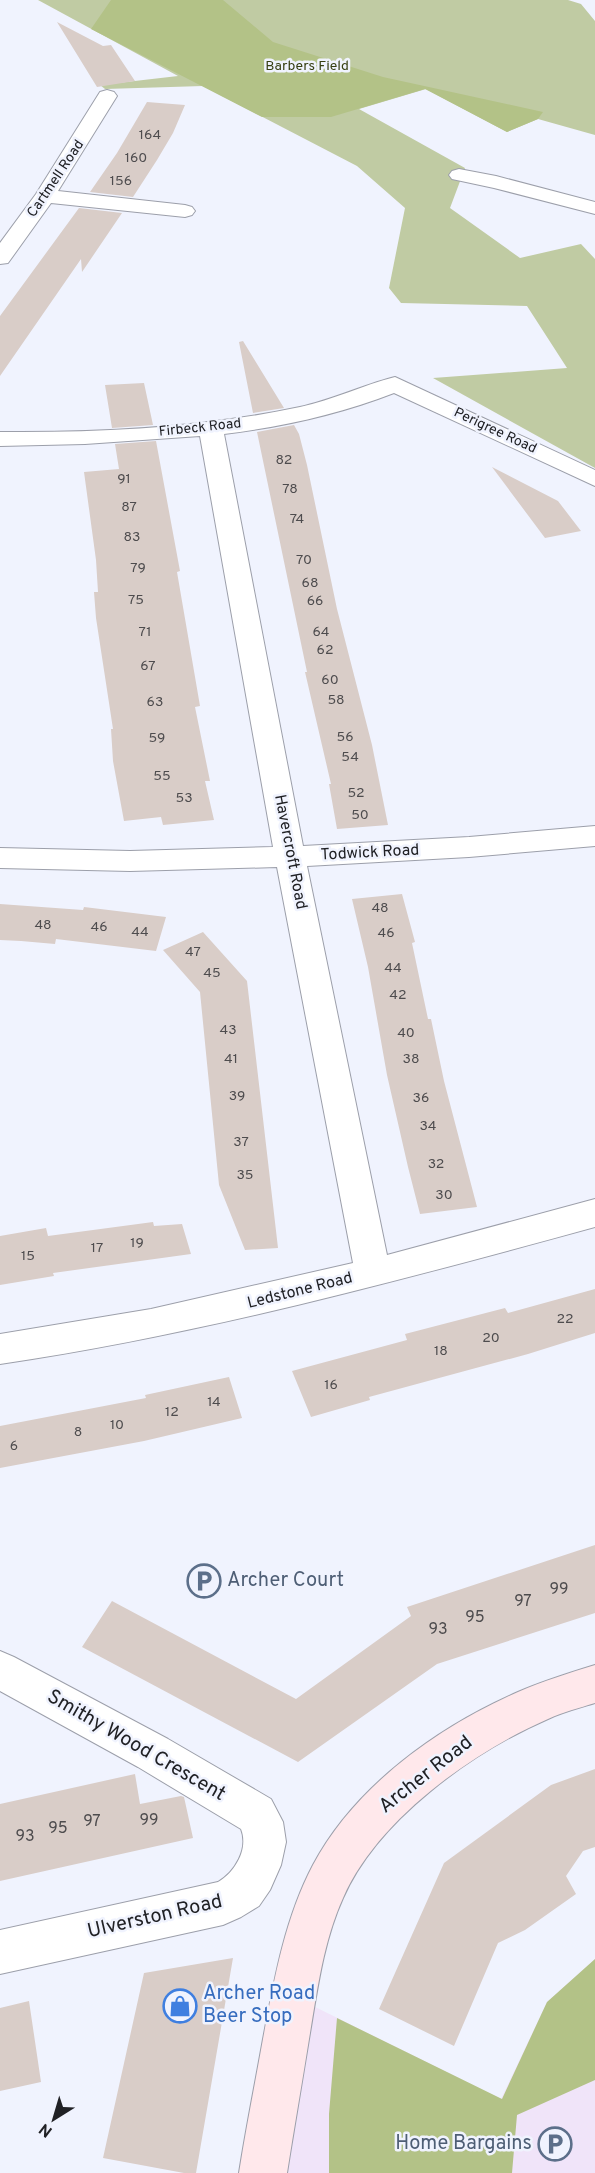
<svg xmlns="http://www.w3.org/2000/svg" width="595" height="2173" font-family="Overpass,sans-serif">
  <style>
    .commercial { fill: #f0e4f9 }
    .green { fill: #c0cba3 }
    .forest { fill: #b3c287 }
    .building { fill: #d9cdc8 }
    .lines { fill: none; stroke-linecap: round; stroke-linejoin: round }
    .street-casing { stroke: #9c9faa; stroke-width: 2 }
    .secondary-casing { stroke: #9c9faa; stroke-width: 2 }
    .street { fill: #fff; fill-rule: evenodd }
    .secondary { fill: #ffe8eb; fill-rule: evenodd }
    .labels { text-anchor: middle; dominant-baseline: central; stroke-width: 5; stroke-linejoin: round; paint-order: stroke }
    .far-park-label { font-size: 14px; fill: #363f12; stroke: #f0f3fe }
    .number-label { font-size: 14px; fill: #4e4c4e }
    .far-street-label { font-size: 14px; fill: #202125; stroke: #f0f3fe }
    .street-label { font-size: 16px; fill: #202125; stroke: #f0f3fe }
    .near-number-label { font-size: 16px; fill: #4e4c4e }
    .near-service-label { font-size: 20px; fill: #4e5e75; stroke: #f0f3fe; text-anchor: start }
    .near-street-label { font-size: 20px; fill: #202125; stroke: #f0f3fe }
    .near-shop-label { font-size: 20px; fill: #366cbe; stroke: #f0f3fe; text-anchor: start }
  </style>
  <rect width="100%" height="100%" fill="#f0f3fe"/>
  <!-- commercial -->
  <path class="commercial" d="M595 1959V2173H263L293 1996 501 2099 547 2002Z"/>
  <!-- green -->
  <path class="green" d="M38 0H568L581 4 595 21V135L538 119 507 132 426 89 359 109 465 168 450 208 520 258 581 244 595 259V468L433 378 567 368 527 306 401 303 389 288 405 208 357 166 203 86 105 89 100 85 178 76Z"/>
  <!-- forest -->
  <path class="forest" d="M111 0H223L273 42 383 77 543 112 538 119 507 132 425 89 331 117H262L91 29Z
    M595 1959V2080L517 2115 512 2173H329V2114L337 2018 502 2099 547 2002Z"/>
  <!-- building -->
  <path class="building" d="M57 22 103 46 111 45 135 81 97 87Z
    M147 102 185 105 173 133 157 160 133 197 90 192 117 153Z
    M79 208 122 213 82 272 81 259 0 376V316Z
    M243 341 284 408 253 413 239 342Z
    M144 383 153 425 112 428 105 385Z
    M294 425 299 434 307 465 337 609 372 745 388 825 337 829 329 784H331L305 672H307L257 432Z
    M156 441 180 571 177 572 200 706 195 707 210 781H205L214 820 163 825 161 817 124 821 113 761 111 729H113L96 618 94 592H98L96 560 84 472 119 469 115 444Z
    M492 467 558 501 581 531 545 538Z
    M402 894 415 942 412 943 428 1019H431L444 1081 477 1207 420 1214 408 1167 387 1075 368 967 352 899Z
    M0 904 83 910 84 907 166 917 156 951 56 939 55 944 21 941 0 940Z
    M203 932 247 981 278 1248 245 1250 219 1185 200 992 163 950Z
    M153 1222 154 1226 182 1224 191 1254 53 1273 54 1276 0 1285V1236L46 1228 48 1236Z
    M595 1289V1333L528 1354 369 1397 370 1400 311 1417 292 1371 407 1340 405 1334 505 1308 508 1313Z
    M229 1377 242 1418 144 1441 0 1468V1426L146 1398 145 1395Z
    M595 1545V1613L437 1664 298 1762 82 1647 112 1601 296 1699 411 1616 407 1607Z
    M595 1769V1847L583 1851 566 1876 576 1894 525 1930 498 1943 454 2046 379 2009 444 1863 551 1785Z
    M135 1774 140 1804 181 1796 184 1797 193 1838 0 1881V1804Z
    M233 1958 196 2173H184L103 2158 144 1973Z
    M29 2001 41 2082 0 2091V2008Z"/>
  <g class="lines">
    <!-- street casing -->
    <g class="street-casing">
      <path id="street" d="M107 90 114 92 117 96 58 191 185 205 192 207 195 211 192 215 185 217 51 203 8 263 0 264V243L36 194 100 92Z
        M459 169 496 176 595 202V214L494 188 452 179 449 175 452 171Z
        M395 377 595 470V486L394 393C340 414 282 427 224 434L303 846 469 837 595 826V846L469 857 307 866 387 1255 595 1199V1227C398 1281 202 1334 0 1364V1334L151 1309 353 1263 277 867 130 871 0 868V848L130 851 273 847 200 436 85 444 0 446V432C99 433 202 428 300 407 333 400 363 385 395 377Z
        M0 1651 14 1657 168 1739 271 1799 283 1822 286 1842 281 1865 270 1890 259 1906 241 1917 223 1925 0 1974V1930L218 1882C235 1872 249 1849 241 1829L138 1767 0 1691Z"/>
    </g>
    <!-- secondary casing -->
    <g class="secondary-casing">
      <path id="secondary" d="M595 1665V1703C579 1708 563 1712 548 1719 472 1752 377 1820 343 1898 323 1942 317 1992 309 2039 302 2083 294 2128 287 2173H239C246 2128 255 2084 263 2039 274 1980 285 1918 313 1865 355 1786 438 1727 518 1692 543 1681 569 1673 595 1665Z"/>
    </g>
    <!-- street -->
    <use href="#street" class="street"/>
    <!-- secondary -->
    <use href="#secondary" class="secondary"/>
  </g>
  <!-- icons -->
  <defs>
    <g id="parking-ring" transform="scale(1.725)"><circle r="9.5" fill="#f0f3fe" stroke="#5c6f8a" stroke-width="1.5"/><path d="M-3.5-5.5H1a3.5 3.5 0 0 1 0 7H-1V5.5H-3.5ZM-1-3.4V-.6H.8a1.4 1.4 0 0 0 0-2.8Z" fill="#5c6f8a"/></g>
    <g id="shop-ring" transform="scale(1.725)"><circle r="9.5" fill="#f0f3fe" stroke="#3f7fe0" stroke-width="1.5"/><path d="M-5-2.5h2.3a2.7 3.5 0 0 1 5.4 0H5L5.5 6h-11ZM-1.5-2.5h3a1.5 2.3 0 0 0-3 0Z" fill="#3f7fe0"/></g>
  </defs>
  <g fill-rule="evenodd">
    <use href="#parking-ring" x="204" y="1581"/>
    <use href="#shop-ring" x="180" y="2006"/>
    <use href="#parking-ring" x="555" y="2144"/>
  </g>
  <g class="labels">
    <!-- far-park labels -->
    <g class="far-park-label">
      <text x="307" y="66">Barbers Field</text>
    </g>
    <!-- number labels -->
    <g class="number-label">
      <text x="150" y="135">164</text>
      <text x="136" y="158">160</text>
      <text x="121" y="181">156</text>
      <text x="284" y="460">82</text>
      <text x="124" y="479">91</text>
      <text x="290" y="489">78</text>
      <text x="129" y="507">87</text>
      <text x="297" y="519">74</text>
      <text x="132" y="537">83</text>
      <text x="304" y="560">70</text>
      <text x="138" y="568">79</text>
      <text x="310" y="583">68</text>
      <text x="136" y="600">75</text>
      <text x="315" y="601">66</text>
      <text x="145" y="632">71</text>
      <text x="321" y="632">64</text>
      <text x="325" y="650">62</text>
      <text x="148" y="666">67</text>
      <text x="330" y="680">60</text>
      <text x="336" y="700">58</text>
      <text x="155" y="702">63</text>
      <text x="345" y="737">56</text>
      <text x="157" y="738">59</text>
      <text x="350" y="757">54</text>
      <text x="162" y="776">55</text>
      <text x="356" y="793">52</text>
      <text x="184" y="798">53</text>
      <text x="360" y="815">50</text>
      <text x="380" y="908">48</text>
      <text x="43" y="925">48</text>
      <text x="99" y="927">46</text>
      <text x="140" y="932">44</text>
      <text x="386" y="933">46</text>
      <text x="193" y="952">47</text>
      <text x="393" y="968">44</text>
      <text x="212" y="973">45</text>
      <text x="398" y="995">42</text>
      <text x="228" y="1030">43</text>
      <text x="406" y="1033">40</text>
      <text x="231" y="1059">41</text>
      <text x="411" y="1059">38</text>
      <text x="237" y="1096">39</text>
      <text x="421" y="1098">36</text>
      <text x="428" y="1126">34</text>
      <text x="241" y="1142">37</text>
      <text x="436" y="1164">32</text>
      <text x="245" y="1175">35</text>
      <text x="444" y="1195">30</text>
      <text x="137" y="1243">19</text>
      <text x="97" y="1248">17</text>
      <text x="28" y="1256">15</text>
      <text x="565" y="1319">22</text>
      <text x="491" y="1338">20</text>
      <text x="441" y="1351">18</text>
      <text x="331" y="1385">16</text>
      <text x="214" y="1402">14</text>
      <text x="172" y="1412">12</text>
      <text x="117" y="1425">10</text>
      <text x="78" y="1432">8</text>
      <text x="14" y="1446">6</text>
    </g>
    <!-- far-street labels -->
    <g class="far-street-label">
      <text transform="translate(56 179) rotate(-56)">Cartmell Road</text>
      <text transform="translate(200 428) rotate(-6)">Firbeck Road</text>
      <text transform="translate(495 431) rotate(25)">Perigree Road</text>
    </g>
    <!-- street labels -->
    <g class="street-label">
      <text transform="translate(290 852) rotate(79)">Havercroft Road</text>
      <text transform="translate(370 853) rotate(-3)">Todwick Road</text>
      <text transform="translate(300 1291) rotate(-14)">Ledstone Road</text>
    </g>
    <!-- near-number labels -->
    <g class="near-number-label">
      <text x="559" y="1590">99</text>
      <text x="523" y="1602">97</text>
      <text x="475" y="1618">95</text>
      <text x="438" y="1630">93</text>
      <text x="149" y="1821">99</text>
      <text x="92" y="1822">97</text>
      <text x="58" y="1829">95</text>
      <text x="25" y="1837">93</text>
    </g>
    <!-- near-service labels -->
    <g class="near-service-label">
      <text x="227" y="1581">Archer Court</text>
      <text x="532" y="2144" text-anchor="end">Home Bargains</text>
    </g>
    <!-- near-street labels -->
    <g class="near-street-label">
      <text transform="translate(136 1746) rotate(30)">Smithy Wood Crescent</text>
      <text transform="translate(426 1775) rotate(-38)">Archer Road</text>
      <text transform="translate(155 1917) rotate(-13)">Ulverston Road</text>
    </g>
    <!-- near-shop labels -->
    <g class="near-shop-label">
      <text x="203" y="1994">Archer Road<tspan x="203" dy="23">Beer Stop</tspan></text>
    </g>
  </g>
  <!-- north arrow -->
  <g transform="translate(54 2119) rotate(217)" stroke="#f0f3fe" stroke-width="4.5" paint-order="stroke">
  <path d="M0-4.5L10 22L0 15L-10 22Z" fill="#202125"/>
  <text y="-9" font-size="16" font-weight="bold" text-anchor="middle" fill="#202125">N</text>
  </g>
</svg>
